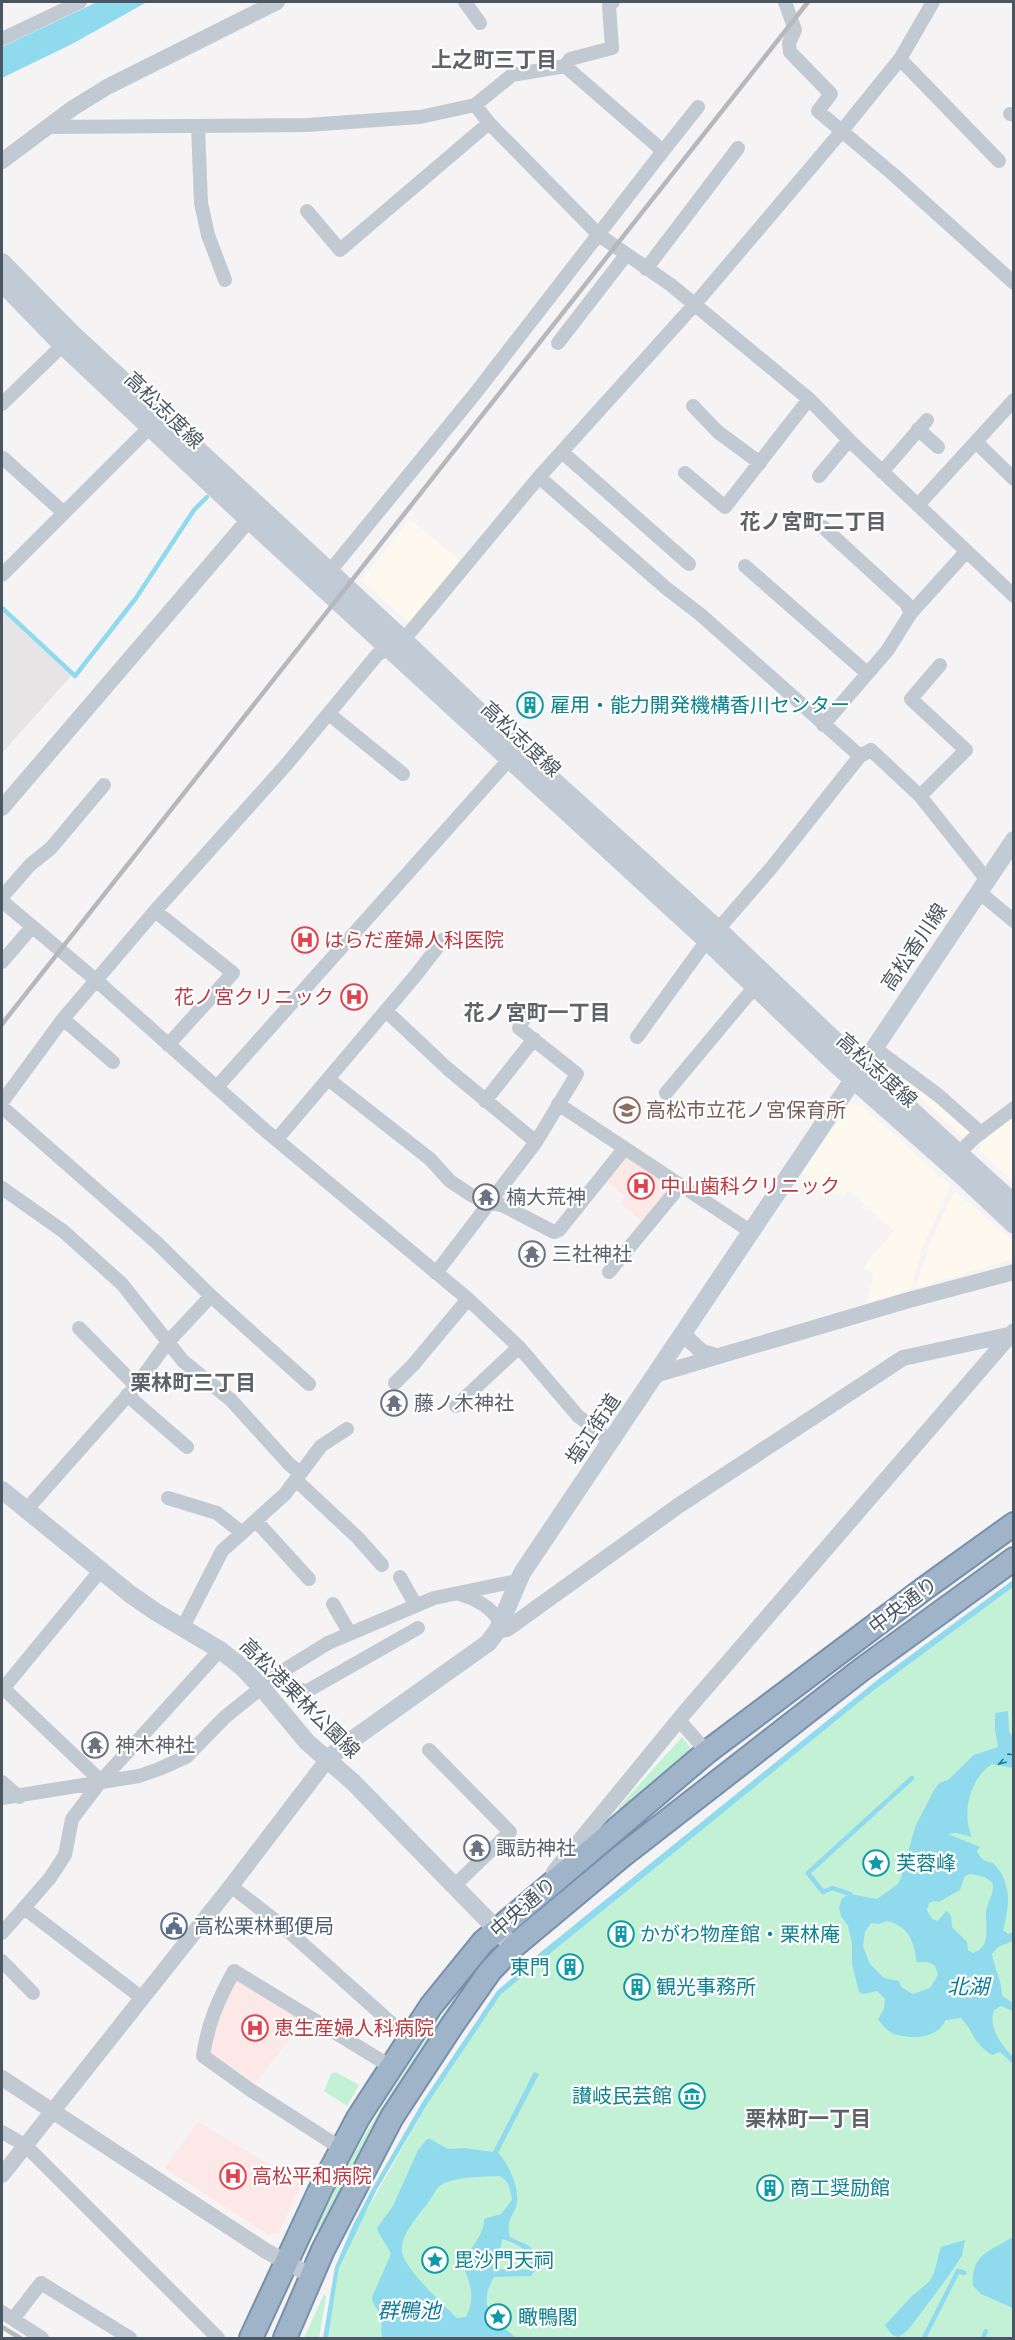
<svg xmlns="http://www.w3.org/2000/svg" width="1015" height="2340" font-family="Cabin,'Noto Sans JP',sans-serif">
  <style>
    .commercial { fill: #fdf9ef }
    .education { fill: #e6e4e5 }
    .medical { fill: #fce8e6 }
    .green { fill: #c3f1d5 }
    .water { fill: #90daee; fill-rule: evenodd }
    .lines { fill: none; stroke-linecap: round; stroke-linejoin: round }
    .stream { stroke: #90daee; stroke-width: 4.5 }
    .ferry { stroke: #0c7c9b; stroke-width: 1.5; stroke-dasharray: 8 6; stroke-linecap: butt }
    .trunk-casing { stroke: #7690ad; stroke-width: 26 }
    .minor { stroke: #c1cad2; stroke-width: 14 }
    .tertiary { stroke: #c1cad2; stroke-width: 16 }
    .secondary { stroke: #c1cbd6; stroke-width: 18 }
    .trunk { stroke: #9fb4c9; stroke-width: 22 }
    .rail { stroke: #b5b8bd; stroke-width: 4.5 }
    .labels { text-anchor: middle; dominant-baseline: central; stroke-width: 4.5; stroke-linejoin: round; paint-order: stroke }
    .street-label { font-size: 20px; fill: #4a5661; stroke: #fff }
    .culture-label { font-size: 20px; fill: #0d838f; stroke: #fff; text-anchor: start }
    .health-label { font-size: 20px; fill: #be3a42; stroke: #fff; text-anchor: start }
    .education-label { font-size: 20px; fill: #785e54; stroke: #fff; text-anchor: start }
    .worship-label { font-size: 20px; fill: #5b616d; stroke: #fff; text-anchor: start }
    .service-label { font-size: 20px; fill: #4e5e75; stroke: #fff; text-anchor: start }
    .neighbourhood-label { font-size: 21px; font-weight: bold; fill: #5f6368; stroke: #fff }
    .water-label { font-size: 21px; font-style: italic; fill: #0c7c9b; stroke: #fff }
  </style>
  <rect width="100%" height="100%" fill="#f5f3f3"/>
  <!-- commercial -->
  <path class="commercial" d="M410 519 463 563 411 625 361 580Z
    M884 1058 974 1130 970 1137 964 1138 884 1065Z
    M859 1103 951 1186 922 1247 911 1289 867 1303 873 1277 870 1271 863 1269 870 1258 894 1231 848 1190 843 1197 822 1190 819 1185 802 1173 849 1104Z
    M1013 1117V1182L979 1150 981 1143Z
    M955 1191 1012 1240 1013 1259 915 1288 933 1236Z"/>
  <!-- education -->
  <path class="education" d="M2 612 71 676 2 753Z"/>
  <!-- medical -->
  <path class="medical" d="M623 1154 669 1183 670 1189 643 1222 621 1204 626 1197 603 1179Z
    M235 1976 306 2019 255 2083 208 2051 212 2024Z
    M198 2122 302 2184 278 2233 269 2235 165 2168Z"/>
  <!-- green -->
  <path class="green" d="M1013 1587V2338H328L339 2268 358 2226 428 2103 501 1993 869 1694Z
    M682 1737 693 1751 621 1812 618 1808Z
    M469 1977 472 1979C418 2061 363 2143 320 2232L315 2230C357 2139 412 2058 469 1977Z
    M336 2072 359 2085 347 2106 324 2091 331 2074Z
    M324 2294 326 2297 319 2338H304Z"/>
  <!-- water -->
  <path class="water" d="M97 2H147L72 44 2 78V47Z
    M1013 1580V1587L869 1694 542 1960 536 1956 881 1677Z
    M1008 1711 1009 1731 1013 1738V1768L992 1764C970 1778 961 1814 972 1837L956 1833 948 1834 980 1847 977 1851C980 1859 984 1861 993 1863 1012 1882 1010 1905 1003 1930L1008 1934 1013 1932V1941L998 1947 992 1954C994 1969 1002 1979 1002 1996L1013 2003V2011L1001 2006 994 2010C988 2028 1001 2044 1013 2057V2064L1000 2052 992 2055C972 2042 974 2032 961 2018L946 2020C936 2039 915 2039 897 2035 889 2034 883 2025 878 2020L884 2008 885 1999 877 1991 863 1994 859 1992 852 1964V1943L848 1926 841 1916 839 1908 842 1898 850 1894 877 1899 898 1884 901 1878 915 1827 934 1790 939 1783 948 1780 974 1755 998 1747 995 1730V1713ZM970 1874C978 1875 988 1877 992 1883 996 1889 987 1905 986 1911 985 1926 992 1947 973 1953L968 1950 967 1942 952 1927C951 1920 953 1915 946 1911L938 1921 932 1919 927 1910 929 1903 934 1901 939 1902 960 1890 965 1876ZM887 1921C901 1924 911 1933 914 1948 916 1953 915 1957 917 1962H928L935 1966 938 1975 930 1988 913 1994 901 1987 899 1981 884 1978 870 1964 863 1946 865 1932 871 1923 878 1924Z
    M527 1965 532 1969 501 1994 428 2103 376 2191 339 2268 328 2338H323L335 2267 353 2225 372 2189 423 2101 497 1991Z
    M534 2072 539 2074 498 2153C508 2162 519 2188 517 2201 516 2216 505 2216 510 2237 530 2248 531 2240 538 2266L531 2276 494 2277C476 2308 494 2319 516 2338H383C379 2330 384 2322 380 2314 377 2307 372 2305 372 2297L391 2254C387 2244 380 2238 377 2228L393 2206 418 2150 427 2139H430L448 2149 464 2148 493 2152ZM499 2176C510 2180 510 2191 512 2200L501 2214 484 2219C485 2237 466 2249 464 2267 464 2269 466 2273 467 2276 473 2290 473 2304 466 2317L457 2318C443 2305 409 2272 403 2256 396 2238 421 2213 430 2200 433 2196 436 2188 441 2185 456 2176 482 2177 499 2176ZM502 2239C520 2245 526 2247 530 2266L527 2270 497 2269Z
    M1013 2237V2308L981 2294 973 2286C970 2255 990 2251 1013 2237Z
    M965 2240 962 2256 947 2278 909 2329 899 2337 892 2335 885 2325 912 2296 929 2282 934 2273 941 2247Z"/>
  <g class="lines">
    <!-- stream -->
    <path class="stream" d="M2 608 75 676 136 598 194 510 207 497
      M850 1894 832 1888 823 1892 808 1873 912 1778
      M526 1970 542 1955
      M924 2338 958 2271 964 2273
      M983 2338 986 2331"/>
    <!-- ferry -->
    <path class="ferry" d="M999 1764 1014 1760
      M998 1765 1008 1754 1014 1755"/>
    <!-- trunk casing -->
    <g class="trunk-casing">
      <path id="trunk" d="M251 2338 320 2190 358 2118 431 2006 483 1942 707 1752 925 1588 1014 1524
        M285 2338 323 2250 392 2117 453 2024 490 1971 513 1947 622 1856 861 1670 1014 1559"/>
    </g>
    <!-- minor -->
    <path class="minor" d="M465 2 480 23
      M785 2 795 30 789 43 790 52 831 94 818 111 894 175 1014 283
      M2 39 80 2
      M900 59 999 161
      M475 105 512 75 565 66 570 59 612 48 609 5 613 2
      M1010 114 1014 115
      M198 126 201 203 208 235 225 280
      M48 127 307 125 420 117 475 105 489 123 599 235 671 285 809 399 849 440 1014 596
      M663 151 698 107
      M307 211 340 250 489 123
      M646 269 738 148
      M558 343 626 255
      M2 404 68 340
      M693 406 718 432 760 463
      M918 429 938 447
      M976 442 1014 479
      M562 452 689 564
      M2 460 3 458 64 513
      M882 472 927 420
      M685 473 725 507 809 399
      M819 476 849 440
      M539 477 666 588 701 615 860 756
      M918 505 1014 400
      M823 527 906 603 911 613
      M745 566 867 673
      M330 571 474 395 663 151 565 66
      M2 575 156 421
      M329 714 403 774
      M823 725 887 651 911 613 966 552
      M920 796 966 750 911 699 940 665
      M979 892 1014 921
      M2 897 30 865 51 848 104 785
      M2 901 97 981 266 1131 468 1299 519 1347 578 1416 612 1442
      M155 911 233 973 168 1045
      M2 962 32 927
      M386 1011 448 1069 536 1142
      M63 1019 113 1062
      M637 1037 700 950 772 867 860 756 871 750 920 796 987 880
      M873 1047 938 1095 981 1133
      M328 1079 430 1159 450 1181 471 1195 489 1203 502 1205 554 1232 559 1230 624 1149
      M217 1087 515 753
      M666 1093 747 996 761 983
      M485 1101 534 1039
      M2 1102 63 1019 155 911 286 765 377 655 403 639 411 631 539 477 695 304 841 132 900 59 933 2
      M558 1104 750 1231
      M2 1107 157 1243 211 1296 309 1384
      M277 1139 416 975 443 940
      M953 1159 974 1138 1014 1108
      M2 1188 63 1231 122 1284 183 1361 231 1400 289 1464 300 1473
      M609 1272 680 1186
      M436 1273 536 1142 577 1074 519 1028 530 1008
      M79 1328 136 1386
      M395 1383 413 1365 468 1299
      M127 1395 187 1447
      M456 1406 519 1347
      M296 1480 358 1538 382 1565
      M168 1498 217 1513 241 1532
      M27 1509 136 1386 167 1343 211 1296
      M257 1522 309 1579
      M400 1577 415 1604
      M459 1594C475 1598 492 1608 500 1622
      M333 1604 349 1632
      M183 1627 222 1551 285 1494 321 1446 347 1429
      M281 1672C290 1683 294 1693 309 1690L418 1628
      M2 1690 100 1571
      M679 1720 707 1752
      M429 1750 510 1832 454 1886
      M101 1781 220 1650
      M2 1782 19 1797
      M2 1798 139 1776 159 1769 186 1757 225 1717 281 1672 328 1643 434 1598 517 1581
      M231 1886 286 1929 408 2038
      M24 1908 142 1998
      M2 1933 50 1878 65 1855 72 1819 101 1781 3 1688
      M2 1961 33 1993
      M2 2132 25 2145 218 2338
      M342 2149 252 2091 203 2056C208 2023 218 2000 234 1971L390 2066
      M2 2312 42 2338
      M13 2319 41 2283 130 2338"/>
    <!-- tertiary -->
    <path class="tertiary" d="M2 161 73 108 107 87 277 2
      M2 808 257 510
      M683 1334 702 1352 716 1356
      M658 1374 909 1300 1014 1272
      M497 1631 507 1629 678 1506 903 1358 1013 1334
      M554 1872 686 1711 1014 1331
      M2 2078 266 2251 312 2276
      M2 2175 231 1886 328 1759"/>
    <!-- secondary -->
    <path class="secondary" d="M2 262 73 334 403 639 519 749 719 930 843 1048 1014 1203
      M2 283 62 345 229 502 708 942 832 1061 963 1177 1014 1225
      M2 1490 130 1594 156 1612 220 1650 243 1668 262 1688 307 1742 353 1782 506 1939
      M328 1759 342 1747 488 1643 497 1631 522 1573 1014 840"/>
    <!-- trunk -->
    <use href="#trunk" class="trunk"/>
    <!-- rail -->
    <path class="rail" d="M2 1024 808 2
      M2 2327 20 2338"/>
  </g>
  <!-- icons -->
  <defs>
    <g id="building-ring" transform="scale(1.35)"><circle r="9.5" fill="#fff" stroke="#0f9aa8" stroke-width="1.5"/><path d="M-4-6H4V6H1V3H-1V6H-4ZM-2.5-4.3h1.7v1.8h-1.7ZM.8-4.3h1.7v1.8H.8ZM-2.5-1h1.7V.8h-1.7ZM.8-1h1.7V.8H.8Z" fill="#0f9aa8"/></g>
    <g id="hospital-ring" transform="scale(1.35)"><circle r="9.5" fill="#fff" stroke="#e0444e" stroke-width="1.5"/><path d="M-5-5h3v3.5h4V-5h3V5h-3V1.5h-4V5h-3Z" fill="#e0444e"/></g>
    <g id="school-ring" transform="scale(1.35)"><circle r="9.5" fill="#fff" stroke="#8d6e63" stroke-width="1.5"/><path d="M0-5L7-2L0 1L-7-2ZM-4 1L0 2.5L4 1V4Q0 6-4 4Z" fill="#8d6e63"/></g>
    <g id="temple-ring" transform="scale(1.35)"><circle r="9.5" fill="#fff" stroke="#6b7280" stroke-width="1.5"/><path d="M0-6L5-2H3V0L6.5 2.5H4V6H1.5V3h-3V6H-4V2.5H-6.5L-3 0V-2H-5Z" fill="#6b7280"/></g>
    <g id="sight-ring" transform="scale(1.35)"><circle r="9.5" fill="#fff" stroke="#0f9aa8" stroke-width="1.5"/><path d="M0-6L1.8-2.2L6-1.7L2.9 1.2L3.7 5.4L0 3.3L-3.7 5.4L-2.9 1.2L-6-1.7L-1.8-2.2Z" fill="#0f9aa8"/></g>
    <g id="civic-ring" transform="scale(1.35)"><circle r="9.5" fill="#fff" stroke="#5c6f8a" stroke-width="1.5"/><path d="M-.6-6.5H3V-4.5H.6V-3L4-1V1h2V6H-6V1h2V-1L-.6-3ZM-1.2 2.5V6h2.4V2.5Z" fill="#5c6f8a"/></g>
    <g id="museum-ring" transform="scale(1.35)"><circle r="9.5" fill="#fff" stroke="#0f9aa8" stroke-width="1.5"/><path d="M0-6L6-3V-2H-6V-3ZM-5-1h2V3h-2ZM-1-1h2V3h-2ZM3-1h2V3H3ZM-6 4H6V6H-6Z" fill="#0f9aa8"/></g>
  </defs>
  <g fill-rule="evenodd">
    <use href="#building-ring" x="530" y="705"/>
    <use href="#hospital-ring" x="305" y="940"/>
    <use href="#hospital-ring" x="354" y="997"/>
    <use href="#school-ring" x="627" y="1110"/>
    <use href="#hospital-ring" x="641" y="1186"/>
    <use href="#temple-ring" x="486" y="1197"/>
    <use href="#temple-ring" x="532" y="1254"/>
    <use href="#temple-ring" x="394" y="1403"/>
    <use href="#temple-ring" x="95" y="1745"/>
    <use href="#temple-ring" x="477" y="1848"/>
    <use href="#sight-ring" x="876" y="1863"/>
    <use href="#civic-ring" x="174" y="1926"/>
    <use href="#building-ring" x="621" y="1934"/>
    <use href="#building-ring" x="570" y="1967"/>
    <use href="#building-ring" x="637" y="1987"/>
    <use href="#hospital-ring" x="255" y="2028"/>
    <use href="#museum-ring" x="692" y="2096"/>
    <use href="#hospital-ring" x="233" y="2176"/>
    <use href="#building-ring" x="770" y="2188"/>
    <use href="#sight-ring" x="435" y="2260"/>
    <use href="#sight-ring" x="498" y="2317"/>
  </g>
  <g class="labels">
    <!-- street labels -->
    <g class="street-label">
      <text transform="translate(164 410) rotate(44)">高松志度線</text>
      <text transform="translate(521 739) rotate(43)">高松志度線</text>
      <text transform="translate(914 947) rotate(-56)">高松香川線</text>
      <text transform="translate(877 1070) rotate(42)">高松志度線</text>
      <text transform="translate(593 1429) rotate(-56)">塩江街道</text>
      <text transform="translate(903 1605) rotate(-37)">中央通り</text>
      <text transform="translate(300 1698) rotate(45)">高松港栗林公園線</text>
      <text transform="translate(523 1907) rotate(-41)">中央通り</text>
    </g>
    <!-- culture labels -->
    <g class="culture-label">
      <text x="550" y="705">雇用・能力開発機構香川センター</text>
      <text x="896" y="1863">芙蓉峰</text>
      <text x="640" y="1934">かがわ物産館・栗林庵</text>
      <text x="550" y="1967" text-anchor="end">東門</text>
      <text x="656" y="1987">観光事務所</text>
      <text x="672" y="2096" text-anchor="end">讃岐民芸館</text>
      <text x="790" y="2188">商工奨励館</text>
      <text x="454" y="2260">毘沙門天祠</text>
      <text x="518" y="2317">瞰鴨閣</text>
    </g>
    <!-- health labels -->
    <g class="health-label">
      <text x="324" y="940">はらだ産婦人科医院</text>
      <text x="334" y="997" text-anchor="end">花ノ宮クリニック</text>
      <text x="660" y="1186">中山歯科クリニック</text>
      <text x="274" y="2028">恵生産婦人科病院</text>
      <text x="252" y="2176">高松平和病院</text>
    </g>
    <!-- education labels -->
    <g class="education-label">
      <text x="646" y="1110">高松市立花ノ宮保育所</text>
    </g>
    <!-- worship labels -->
    <g class="worship-label">
      <text x="506" y="1197">楠大荒神</text>
      <text x="552" y="1254">三社神社</text>
      <text x="414" y="1403">藤ノ木神社</text>
      <text x="115" y="1745">神木神社</text>
      <text x="496" y="1848">諏訪神社</text>
    </g>
    <!-- service labels -->
    <g class="service-label">
      <text x="194" y="1926">高松栗林郵便局</text>
    </g>
    <!-- neighbourhood labels -->
    <g class="neighbourhood-label">
      <text x="494" y="59">上之町三丁目</text>
      <text x="813" y="521">花ノ宮町二丁目</text>
      <text x="537" y="1012">花ノ宮町一丁目</text>
      <text x="193" y="1382">栗林町三丁目</text>
      <text x="808" y="2118">栗林町一丁目</text>
    </g>
    <!-- water labels -->
    <g class="water-label">
      <text x="968" y="1986">北湖</text>
      <text x="409" y="2310">群鴨池</text>
    </g>
  </g>
  <!-- border -->
  <rect width="1015" height="2340" fill="none" stroke="#4a5661" stroke-width="6"/>
</svg>
